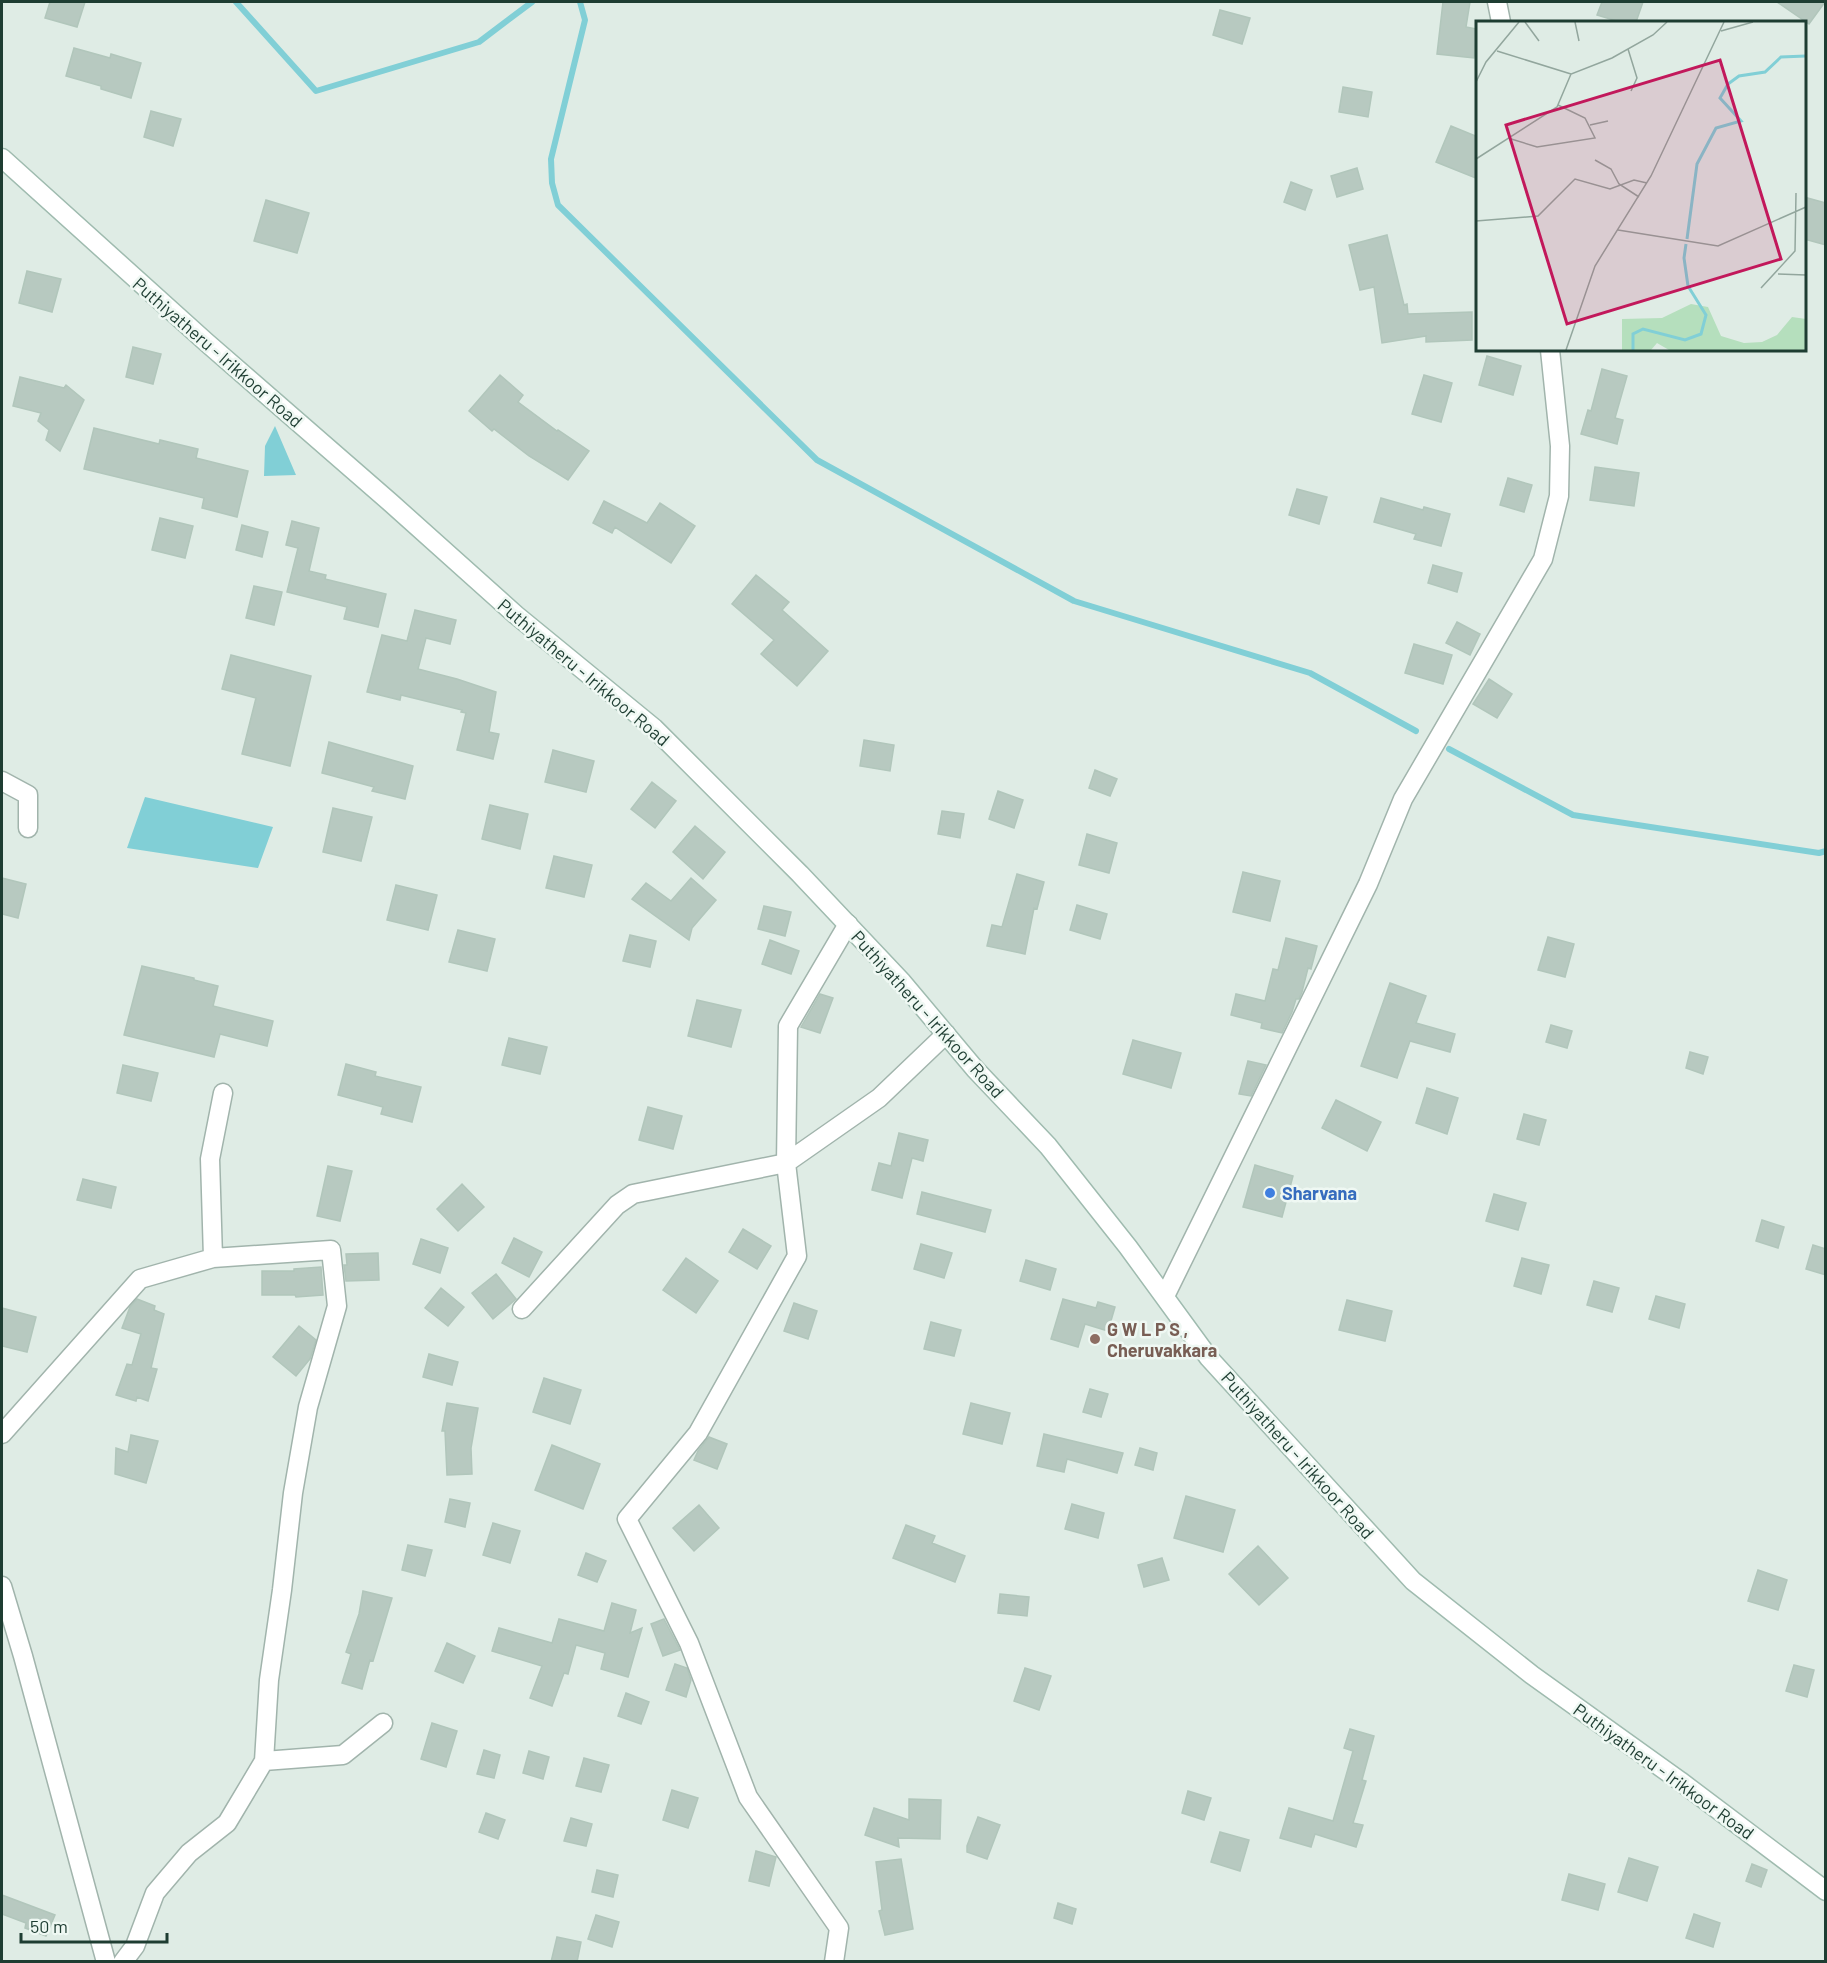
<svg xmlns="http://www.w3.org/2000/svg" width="1827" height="1963" font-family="Barlow,sans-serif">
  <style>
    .water { fill: #81cfd6 }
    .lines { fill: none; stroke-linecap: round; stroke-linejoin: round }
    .stream { stroke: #81cfd6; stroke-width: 6 }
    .building { fill: #b7c9c0; stroke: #b1c6bb; stroke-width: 1.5 }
    .street-casing { stroke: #a1b4ac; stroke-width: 21 }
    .secondary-casing { stroke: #9fbbaf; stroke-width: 21 }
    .street { stroke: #fff; stroke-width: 18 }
    .secondary { stroke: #fff; stroke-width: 18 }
    .shop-dot { fill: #3f7fe0; stroke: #eff8f3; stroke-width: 2 }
    .education-dot { fill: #8d6e63; stroke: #eff8f3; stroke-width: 2 }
    .labels { text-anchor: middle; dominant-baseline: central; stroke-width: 5; stroke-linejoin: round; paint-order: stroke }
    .street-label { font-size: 18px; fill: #1e3d32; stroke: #eff8f3 }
    .shop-label { font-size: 18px; font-weight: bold; fill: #366cbe; stroke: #eff8f3; text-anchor: start }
    .education-label { font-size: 18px; font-weight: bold; fill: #785e54; stroke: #eff8f3; text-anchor: start }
    .inset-river { fill: none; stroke: #81cfd6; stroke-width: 3 }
    .inset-road { fill: none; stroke: #92a69d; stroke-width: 1.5 }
    .view { fill: #c2185b; fill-opacity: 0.15; stroke: #c2185b; stroke-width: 3 }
    .inset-edge { fill: none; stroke: #1e3d32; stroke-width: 3 }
  </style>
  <rect width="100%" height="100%" fill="#dfece5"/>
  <!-- water -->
  <path class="water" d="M275 426 296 475 264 476 265 446Z
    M145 797 273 827 258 868 127 848Z"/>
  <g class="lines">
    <!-- stream -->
    <path class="stream" d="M236 2 316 91 479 42 532 2
      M580 2 585 20 551 159 552 183 558 205 817 460 1074 601 1310 673 1416 731
      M1449 749 1573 815 1819 853 1826 851"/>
  </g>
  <!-- building -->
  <path class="building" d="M50 2H85L77 27 45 18Z
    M1443 2H1470L1466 27 1477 29 1474 58 1437 54Z
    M1602 2H1643L1636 22H1620L1597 15Z
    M1777 2H1825L1809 24Z
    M1220 10 1250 18 1242 44 1213 35Z
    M74 48 110 58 111 54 141 63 131 98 101 89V86L66 76Z
    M1343 87 1372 92 1368 117 1339 112Z
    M151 111 181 119 173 146 144 137Z
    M1451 126 1478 137V179L1436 162Z
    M1357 168 1363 189 1337 197 1331 176Z
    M1291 182 1312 190 1305 210 1284 202Z
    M1804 197 1826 203V245L1804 239Z
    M266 200 309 213 297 253 254 241Z
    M1387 235 1404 305 1407 304 1408 314 1472 312V340L1426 342V336L1382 343 1374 287 1360 290 1349 245Z
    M27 271 61 279 52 312 19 303Z
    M133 347 161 354 153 384 126 377Z
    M1487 356 1521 366 1513 395 1479 385Z
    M1602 369 1627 376 1615 418 1623 420 1617 444 1581 434 1588 410 1591 411Z
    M500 375 523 395 518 402 557 431 558 430 589 451 568 480 529 456 494 429 492 431 469 411Z
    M1424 375 1452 383 1441 422 1412 414Z
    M20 377 64 388 66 385 84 400 60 451 46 440 49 430 38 421 41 413 13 406Z
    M94 428 159 444 160 440 198 449 196 458 248 471 237 517 202 508 204 498 84 469Z
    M1595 467 1639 473 1634 506 1590 500Z
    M1508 478 1532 485 1524 512 1500 505Z
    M1297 489 1327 497 1319 524 1289 515Z
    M1381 498 1423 510 1424 507 1450 514 1441 546 1414 539 1416 534 1374 522Z
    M604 501 647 523 660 503 695 526 671 563 615 527 612 533 593 523Z
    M160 518 193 526 185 558 152 550Z
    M292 521 319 528 309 571 326 575 325 579 386 594 378 627 344 619 347 607 287 592 298 548 286 545Z
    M242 525 268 532 262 557 236 550Z
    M1433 565 1462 573 1457 592 1428 583Z
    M756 575 789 602 782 610 828 651 797 686 761 654 774 640 732 604Z
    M254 586 282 592 274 625 246 618Z
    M415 610 456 620 450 644 426 638 418 669 457 679 496 692 489 732 499 734 493 759 457 750 466 713 461 712 462 710 401 695 400 700 367 692 382 635 407 641Z
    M1457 622 1480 634 1470 655 1446 643Z
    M1414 644 1452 655 1443 684 1405 673Z
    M231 655 311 676 290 766 242 754 256 698 222 689Z
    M1489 679 1512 694 1497 718 1473 704Z
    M864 740 894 745 890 771 860 766Z
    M329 742 413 766 405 799 372 791 374 787 322 773Z
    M553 750 594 761 586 792 545 782Z
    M1095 770 1117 779 1110 796 1089 788Z
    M652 782 676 801 655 828 631 809Z
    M998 791 1023 800 1014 828 989 819Z
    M490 805 528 814 520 849 482 839Z
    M333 808 372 817 361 861 323 852Z
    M942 811 964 814 960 838 938 834Z
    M695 826 725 852 703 879 673 852Z
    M1087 834 1117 843 1109 873 1079 865Z
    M554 856 592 865 584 897 546 888Z
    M1243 872 1280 881 1270 921 1233 912Z
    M1017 874 1044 882 1037 909 1034 908 1025 954 987 946 992 925 1002 927Z
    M2 878 26 884 18 918 2 914Z
    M691 878 716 900 692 928 689 940 632 899 646 883 671 901Z
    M396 885 437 895 428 930 387 920Z
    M1077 905 1107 914 1100 939 1070 930Z
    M764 906 791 912 785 936 758 929Z
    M458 930 495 939 487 971 449 962Z
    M630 935 656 941 650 967 623 961Z
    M1548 937 1574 944 1565 977 1538 970Z
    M1286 938 1317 946 1311 969 1308 968 1302 992 1299 999H1296L1292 1012 1282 1033 1261 1028 1262 1023 1231 1015 1236 994 1265 1001 1273 969 1278 970Z
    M770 940 799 951 791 974 762 964Z
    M142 966 194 978V980L218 986 213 1006 273 1021 267 1046 220 1034 214 1057 124 1035Z
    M1390 983 1426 996 1416 1023 1455 1034 1450 1052 1410 1041 1397 1078 1361 1066Z
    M820 994 833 998 820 1033 801 1027Z
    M697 1000 741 1010 731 1047 688 1036Z
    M1551 1025 1572 1031 1567 1048 1546 1042Z
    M509 1038 547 1047 540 1074 502 1065Z
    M1133 1040 1181 1053 1171 1088 1123 1074Z
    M1690 1052 1708 1057 1703 1074 1686 1068Z
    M1248 1061 1266 1065 1251 1096 1239 1094Z
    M346 1064 376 1072 375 1076 421 1087 412 1122 381 1114 383 1107 338 1095Z
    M123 1065 158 1073 151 1101 117 1093Z
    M1427 1088 1458 1098 1447 1134 1416 1123Z
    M1336 1100 1381 1122 1367 1151 1322 1128Z
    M648 1107 682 1116 673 1149 639 1140Z
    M1524 1114 1546 1120 1539 1145 1517 1139Z
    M899 1133 928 1140 923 1161 912 1158 902 1198 872 1190 879 1163 891 1166Z
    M1255 1165 1293 1176 1282 1217 1243 1207Z
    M328 1166 352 1171 340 1221 317 1216Z
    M83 1179 116 1187 111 1208 77 1200Z
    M462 1184 484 1207 458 1231 437 1209Z
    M922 1192 991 1210 985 1232 917 1214Z
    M1494 1194 1526 1203 1518 1230 1486 1221Z
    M1762 1220 1784 1227 1778 1248 1756 1241Z
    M743 1229 771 1246 757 1269 729 1252Z
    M514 1238 542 1252 529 1277 502 1263Z
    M421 1239 448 1248 440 1273 413 1264Z
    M921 1244 952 1253 944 1278 914 1269Z
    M1813 1245 1826 1249V1275L1806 1269Z
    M378 1253 379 1280 346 1281 344 1265H347L346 1254Z
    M686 1258 718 1281 696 1313 663 1290Z
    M1522 1258 1549 1265 1541 1294 1514 1286Z
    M1026 1260 1056 1269 1050 1290 1020 1281Z
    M321 1267 323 1295 296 1297 295 1295H262V1271H294V1269Z
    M496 1274 516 1299 493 1319 472 1293Z
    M1594 1281 1619 1288 1612 1312 1587 1305Z
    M441 1288 464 1307 448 1326 425 1308Z
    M1656 1296 1685 1304 1679 1328 1649 1319Z
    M137 1299 155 1306 154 1310 164 1314 151 1368 157 1369 148 1401 137 1397 136 1401 116 1395 127 1364 132 1365 141 1334 122 1328 130 1307Z
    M1063 1299 1096 1308 1098 1302 1115 1307 1108 1331 1085 1324 1078 1347 1051 1339Z
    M1347 1300 1392 1311 1385 1341 1339 1330Z
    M794 1303 817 1311 808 1339 784 1331Z
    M2 1308 36 1317 27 1352 2 1346Z
    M931 1322 961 1330 954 1356 924 1349Z
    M299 1326 316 1340 310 1359 296 1376 273 1357Z
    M429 1354 458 1362 452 1385 423 1377Z
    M544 1378 581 1390 570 1424 533 1412Z
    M1090 1389 1108 1394 1101 1417 1083 1412Z
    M447 1403 478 1408 471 1448 472 1474 447 1475 445 1431H442Z
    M971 1403 1010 1413 1002 1444 963 1434Z
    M1044 1434 1123 1453 1117 1473 1067 1459 1064 1472 1037 1466Z
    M131 1435 158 1441 146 1483 115 1474 116 1448 128 1452Z
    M709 1437 727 1444 717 1469 694 1460 698 1451Z
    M552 1445 600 1464 583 1509 535 1490Z
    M1140 1448 1157 1453 1153 1470 1135 1465Z
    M1186 1496 1235 1510 1223 1552 1174 1538Z
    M450 1499 470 1503 465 1527 445 1522Z
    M1072 1504 1104 1513 1098 1538 1065 1529Z
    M699 1505 719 1528 694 1551 673 1528Z
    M493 1523 520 1531 510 1563 483 1555Z
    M906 1525 935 1536 932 1543 965 1556 955 1582 893 1558Z
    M408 1545 432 1550 425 1576 402 1570Z
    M1258 1546 1288 1578 1259 1605 1229 1574Z
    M586 1553 606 1561 597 1582 578 1575Z
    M1162 1558 1169 1580 1144 1587 1138 1565Z
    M1758 1570 1787 1580 1778 1610 1748 1601Z
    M363 1591 392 1598 373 1661 370 1660 362 1689 342 1683 351 1654 346 1652 359 1614Z
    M1000 1594 1029 1597 1027 1616 998 1613Z
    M612 1603 636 1610 630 1633 642 1628 628 1677 601 1669 605 1653 576 1645 568 1674 564 1673 552 1706 530 1698 542 1666 492 1651 499 1628 552 1643 559 1619 604 1631Z
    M664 1619 680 1650 663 1656 651 1624Z
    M447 1643 475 1656 463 1683 435 1671Z
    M675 1664 687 1668 691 1680 686 1697 666 1690Z
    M1794 1665 1814 1670 1807 1697 1786 1691Z
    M1025 1668 1051 1676 1039 1710 1014 1701Z
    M626 1693 649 1702 641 1724 618 1716Z
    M432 1723 457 1731 446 1767 421 1759Z
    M1350 1729 1374 1736 1362 1780 1366 1781 1353 1823 1363 1825 1356 1847 1315 1834 1311 1847 1280 1838 1289 1808 1333 1821 1353 1751 1344 1748Z
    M484 1750 500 1755 494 1778 477 1774Z
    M529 1751 549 1757 543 1779 523 1773Z
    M584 1758 609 1765 601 1792 576 1786Z
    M672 1790 698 1798 688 1828 663 1820Z
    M1188 1791 1211 1798 1204 1820 1182 1813Z
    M909 1799 941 1800 940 1839 898 1838 899 1847 865 1835 874 1808 909 1820Z
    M486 1813 505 1820 498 1839 479 1832Z
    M978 1817 1000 1825 987 1859 967 1852V1846Z
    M571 1818 592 1824 586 1846 564 1841Z
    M1220 1832 1249 1840 1240 1871 1211 1862Z
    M756 1851 776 1857 769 1886 749 1881Z
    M1629 1858 1658 1867 1647 1901 1618 1892Z
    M901 1859 913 1929 885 1935 879 1911 882 1910 876 1862Z
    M1752 1864 1767 1870 1761 1887 1746 1881Z
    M597 1870 618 1875 613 1897 592 1892Z
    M1569 1874 1605 1884 1598 1910 1562 1900Z
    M2 1895 55 1915 46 1936 25 1928 26 1923 2 1914Z
    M1058 1903 1076 1909 1072 1924 1054 1918Z
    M1694 1914 1720 1923 1713 1947 1686 1938Z
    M596 1915 619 1922 612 1947 588 1939Z
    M557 1937 581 1942 577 1962H551Z"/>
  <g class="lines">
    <!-- street casing -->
    <g class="street-casing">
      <path id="street" d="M1497 2 1501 22
        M2 781 28 795V828
        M213 1258 210 1159 223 1093
        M1165 1296 1368 884 1403 799 1543 559 1559 496 1560 446 1550 350
        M522 1309 617 1205 633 1194 786 1163 879 1098 946 1034
        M2 1434 140 1279 213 1258 331 1250 337 1306 308 1407 293 1493 282 1590 269 1680 264 1761 227 1823 189 1853 155 1893 135 1946 123 1962
        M2 1586 23 1656 106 1962
        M264 1761 343 1755 383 1723
        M834 1962 839 1928 748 1797 689 1643 627 1519 698 1433 797 1256 786 1163 788 1026 848 924"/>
    </g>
    <!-- secondary casing -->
    <g class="secondary-casing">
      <path id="secondary" d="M2 158 206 342 391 503 516 615 654 728 800 874 902 982 975 1069 1048 1146 1128 1247 1209 1358 1413 1581 1532 1675 1680 1781 1826 1891"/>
    </g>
    <!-- street -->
    <use href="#street" class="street"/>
    <!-- secondary -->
    <use href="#secondary" class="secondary"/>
  </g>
  <!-- markers -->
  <circle class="shop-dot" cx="1270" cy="1193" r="6"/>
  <circle class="education-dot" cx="1095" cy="1339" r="6"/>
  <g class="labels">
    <!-- street labels -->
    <g class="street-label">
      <text transform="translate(218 352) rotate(41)">Puthiyatheru - Irikkoor Road</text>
      <text transform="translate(584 672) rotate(40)">Puthiyatheru - Irikkoor Road</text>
      <text transform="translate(928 1014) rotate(48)">Puthiyatheru - Irikkoor Road</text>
      <text transform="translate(1298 1455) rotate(48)">Puthiyatheru - Irikkoor Road</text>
      <text transform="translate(1664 1771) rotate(36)">Puthiyatheru - Irikkoor Road</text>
    </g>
    <!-- shop labels -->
    <g class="shop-label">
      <text x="1282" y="1193">Sharvana</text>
    </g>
    <!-- education labels -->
    <g class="education-label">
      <text x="1107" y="1329">G W L P S ,<tspan x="1107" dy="21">Cheruvakkara</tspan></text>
    </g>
  </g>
  <!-- overview -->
  <g transform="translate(1476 21)">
    <rect width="330" height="330" fill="#dfece5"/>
    <path d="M215 283 232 286 245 315 268 322 286 321 301 314 316 296 330 298V329H193L181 322 175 329H146V298L186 297Z" fill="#b5dfbd"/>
    <path class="inset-river" d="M211 218 221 143 240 107 265 100 244 77 252 63 263 55 289 51 305 36 330 35M157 329V313L167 308 209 319 225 313 230 294 212 265 208 237 210 223"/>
    <path class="inset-road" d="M49 1 63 20M99 1 103 20M245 10 277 1M152 28 161 57 155 70M21 30 95 53M0 61 10 41 43 1M114 104 132 100M32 117 61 126 119 117 109 97 82 84M0 138 81 86 95 53 136 37 177 14 191 1M119 139 135 148 143 163 163 176M0 200 62 195 99 158 134 168 158 159 171 162M142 209 242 225 330 186M302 253 330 254M285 267 319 230 320 172M90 329 119 245 175 155 248 1"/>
    <path class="view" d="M244 39 305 238 91 303 30 104Z"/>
    <rect width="330" height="330" class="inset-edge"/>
  </g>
  <!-- border -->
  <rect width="1827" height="1963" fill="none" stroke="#1e3d32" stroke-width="6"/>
  <!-- scale -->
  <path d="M21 1933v9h146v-9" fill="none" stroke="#1e3d32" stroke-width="3"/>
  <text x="30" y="1933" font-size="18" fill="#1e3d32" stroke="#eff8f3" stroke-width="4.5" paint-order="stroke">50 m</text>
</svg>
